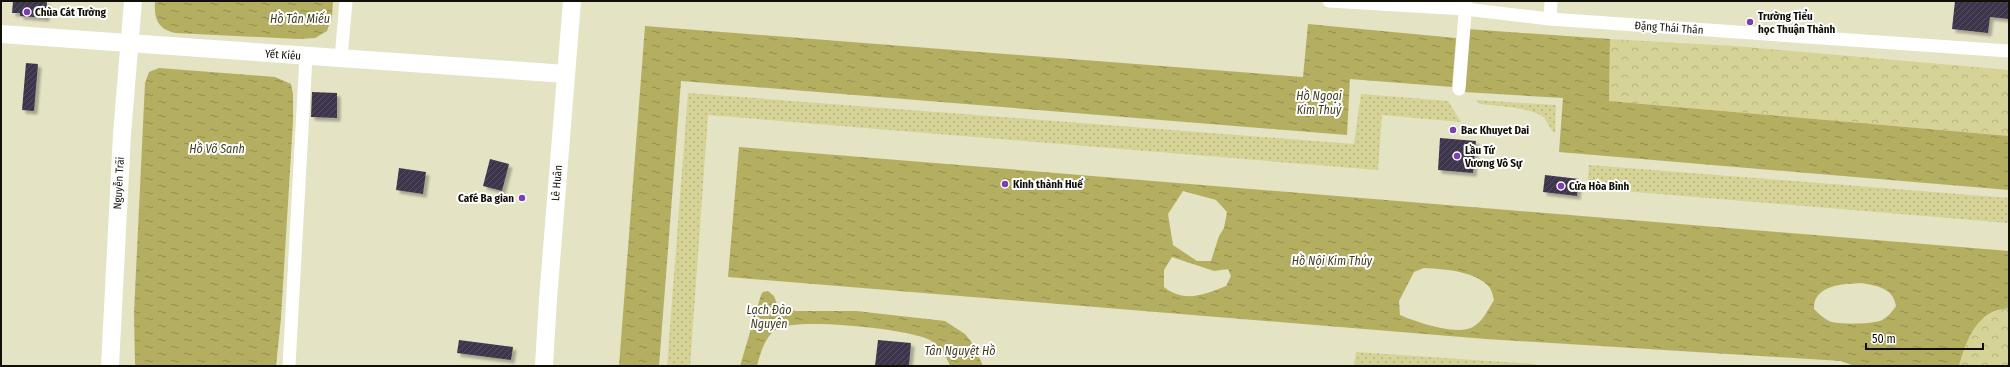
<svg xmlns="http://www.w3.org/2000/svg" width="2010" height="367" font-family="'Fira Sans Condensed',sans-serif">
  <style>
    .grass { fill: url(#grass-dots) }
    .forest { fill: url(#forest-crowns) }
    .water { fill: url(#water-ripples); fill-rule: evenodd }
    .building { fill: url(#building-hatch); filter: url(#shadow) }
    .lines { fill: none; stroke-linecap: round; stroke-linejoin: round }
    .street { stroke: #fff; stroke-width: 13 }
    .secondary { stroke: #fff; stroke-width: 18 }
    .poi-dot { fill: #7b3fb5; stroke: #fff; stroke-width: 1.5 }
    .labels { text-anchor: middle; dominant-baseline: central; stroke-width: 4; stroke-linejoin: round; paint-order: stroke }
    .poi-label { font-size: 11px; font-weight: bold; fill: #111006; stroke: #fff; text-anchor: start }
    .street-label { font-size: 11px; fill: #111006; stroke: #fff }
    .water-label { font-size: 12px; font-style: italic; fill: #403e1c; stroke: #fff }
  </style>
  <defs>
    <pattern id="grass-dots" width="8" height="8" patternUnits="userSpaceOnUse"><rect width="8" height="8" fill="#d5d396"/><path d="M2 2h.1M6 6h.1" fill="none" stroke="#b6b480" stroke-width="1.8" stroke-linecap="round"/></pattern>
    <pattern id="forest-crowns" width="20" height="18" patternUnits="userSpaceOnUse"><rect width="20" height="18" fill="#d5d396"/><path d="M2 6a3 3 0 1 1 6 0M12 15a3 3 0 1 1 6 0" fill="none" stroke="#b6b480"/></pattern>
    <pattern id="water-ripples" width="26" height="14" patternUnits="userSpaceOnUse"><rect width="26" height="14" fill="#b4af60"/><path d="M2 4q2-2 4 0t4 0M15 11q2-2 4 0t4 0" fill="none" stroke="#918d4d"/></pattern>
    <pattern id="building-hatch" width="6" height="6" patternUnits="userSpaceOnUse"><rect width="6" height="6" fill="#3e344c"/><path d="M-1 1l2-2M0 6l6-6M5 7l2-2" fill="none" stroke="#564e61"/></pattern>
    <filter id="shadow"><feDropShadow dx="3.5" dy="3.5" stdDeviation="1" flood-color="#0004"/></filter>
  </defs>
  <rect width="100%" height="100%" fill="#e4e3c3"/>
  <!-- grass -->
  <path class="grass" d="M688 93 1354 144 1361 94 1448 101 1461 122 1382 115 1378 170 708 115 690 366H667Z
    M1476 100 1556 105 1555 133C1549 129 1549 123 1544 118 1533 107 1496 106 1480 104Z
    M1589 165 2009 198V223L1587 188Z
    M1356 352 1535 364 1536 366H1354Z"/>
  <!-- forest -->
  <path class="forest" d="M1610 39 1734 46 2009 70V136L1609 101Z
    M2003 308H2009V366H1959C1967 336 1972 320 2003 308Z"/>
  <!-- water -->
  <path class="water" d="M155 1H333L332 17 327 31 315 38 298 39 175 33C157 29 154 18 155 1Z
    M1308 24 1456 38 1452 87 1350 79 1347 135 681 81 659 366H619L645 26 1303 77Z
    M1467 29 1610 39 1609 101 2009 136V190L1559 152 1563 98 1464 92Z
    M159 68 275 77 291 84 293 94V121L281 318 276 366H136L135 364 134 313 145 83 149 72Z
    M739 147 2009 251V308C1977 310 1966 340 1959 366H1854L1841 361 1486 339 728 277ZM1183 191 1216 200 1227 212 1224 228 1219 236 1211 261H1197L1173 245 1168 214ZM1172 257 1214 271 1228 269 1231 276 1226 286C1204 295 1184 303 1164 287V270ZM1424 268C1444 269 1477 271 1490 288 1492 291 1493 297 1494 300 1488 310 1483 321 1473 327 1456 336 1416 322 1400 315L1399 301 1414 272ZM1861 283C1876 286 1893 287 1896 306 1892 312 1887 318 1880 321 1869 324 1839 325 1829 321 1823 318 1819 314 1814 309 1813 285 1843 284 1861 283Z
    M768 291 774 296 777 304 782 308 796 311H856L945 321 965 334 973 344 983 366H950C946 355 940 347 930 340 910 329 795 317 777 329 765 336 760 354 757 366H740L761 295 763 292Z"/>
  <!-- building -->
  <path class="building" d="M13 1H47L46 18 20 16V13H12Z
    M1955 1H2009V19L1990 17 1988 33 1952 29Z
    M26 63 38 64 34 111 22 110Z
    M312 92 337 93V118L311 117Z
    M1440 138 1476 141 1473 173 1438 170Z
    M490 159 509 164 502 191 483 186Z
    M399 168 426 172 423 194 396 190Z
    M1545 175 1579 179 1577 196 1543 192Z
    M459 340 513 347 511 360 457 353Z
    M878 340 911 343 909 365 875 366Z"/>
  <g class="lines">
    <!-- street -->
    <path class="street" d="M1329 1 1465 9 1550 19 2009 51
      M1550 19 1551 1
      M341 58 346 1
      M1459 89 1466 1
      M289 366 306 56"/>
    <!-- secondary -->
    <path class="secondary" d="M1 34 566 74
      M110 366 122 134 133 1
      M544 366 548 299 572 1"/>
  </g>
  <!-- markers -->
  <g class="poi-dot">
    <circle cx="27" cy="12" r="4"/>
    <circle cx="1750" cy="22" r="4"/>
    <circle cx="1453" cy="130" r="4"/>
    <circle cx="1457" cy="156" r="4"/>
    <circle cx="1005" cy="184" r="4"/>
    <circle cx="1561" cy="186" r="4"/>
    <circle cx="522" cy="198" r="4"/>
  </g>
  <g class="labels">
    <!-- poi labels -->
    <g class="poi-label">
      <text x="35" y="12">Chùa Cát Tường</text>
      <text x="1758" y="16">Trường Tiểu<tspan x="1758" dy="13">học Thuận Thành</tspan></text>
      <text x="1461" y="130">Bac Khuyet Dai</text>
      <text x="1465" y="150">Lầu Tứ<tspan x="1465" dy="13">Vương Vô Sự</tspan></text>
      <text x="1013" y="184">Kinh thành Huế</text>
      <text x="1569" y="186">Cửa Hòa Bình</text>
      <text x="514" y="198" text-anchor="end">Café Ba gian</text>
    </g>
    <!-- street labels -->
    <g class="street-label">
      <text transform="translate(1669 28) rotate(4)">Đặng Thái Thân</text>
      <text transform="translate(283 55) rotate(4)">Yết Kiêu</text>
      <text transform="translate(119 183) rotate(-87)">Nguyễn Trãi</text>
      <text transform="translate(557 183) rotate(-85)">Lê Huân</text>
    </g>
    <!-- water labels -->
    <g class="water-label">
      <text x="300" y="19">Hồ Tân Miếu</text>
      <text x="1319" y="96">Hồ Ngoại<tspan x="1319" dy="14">Kim Thuỷ</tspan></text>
      <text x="217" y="149">Hồ Võ Sanh</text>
      <text x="1332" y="261">Hồ Nội Kim Thủy</text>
      <text x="769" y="310">Lạch Đào<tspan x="769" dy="14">Nguyên</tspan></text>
      <text x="960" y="351">Tân Nguyệt Hồ</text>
    </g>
  </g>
  <!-- border -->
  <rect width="2010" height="367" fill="none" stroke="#111006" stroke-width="4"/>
  <!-- scale -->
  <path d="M1866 343v6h117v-6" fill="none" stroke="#111006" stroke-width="2"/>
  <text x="1872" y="343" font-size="12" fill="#111006" stroke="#ffffff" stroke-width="3" paint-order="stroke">50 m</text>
</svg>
